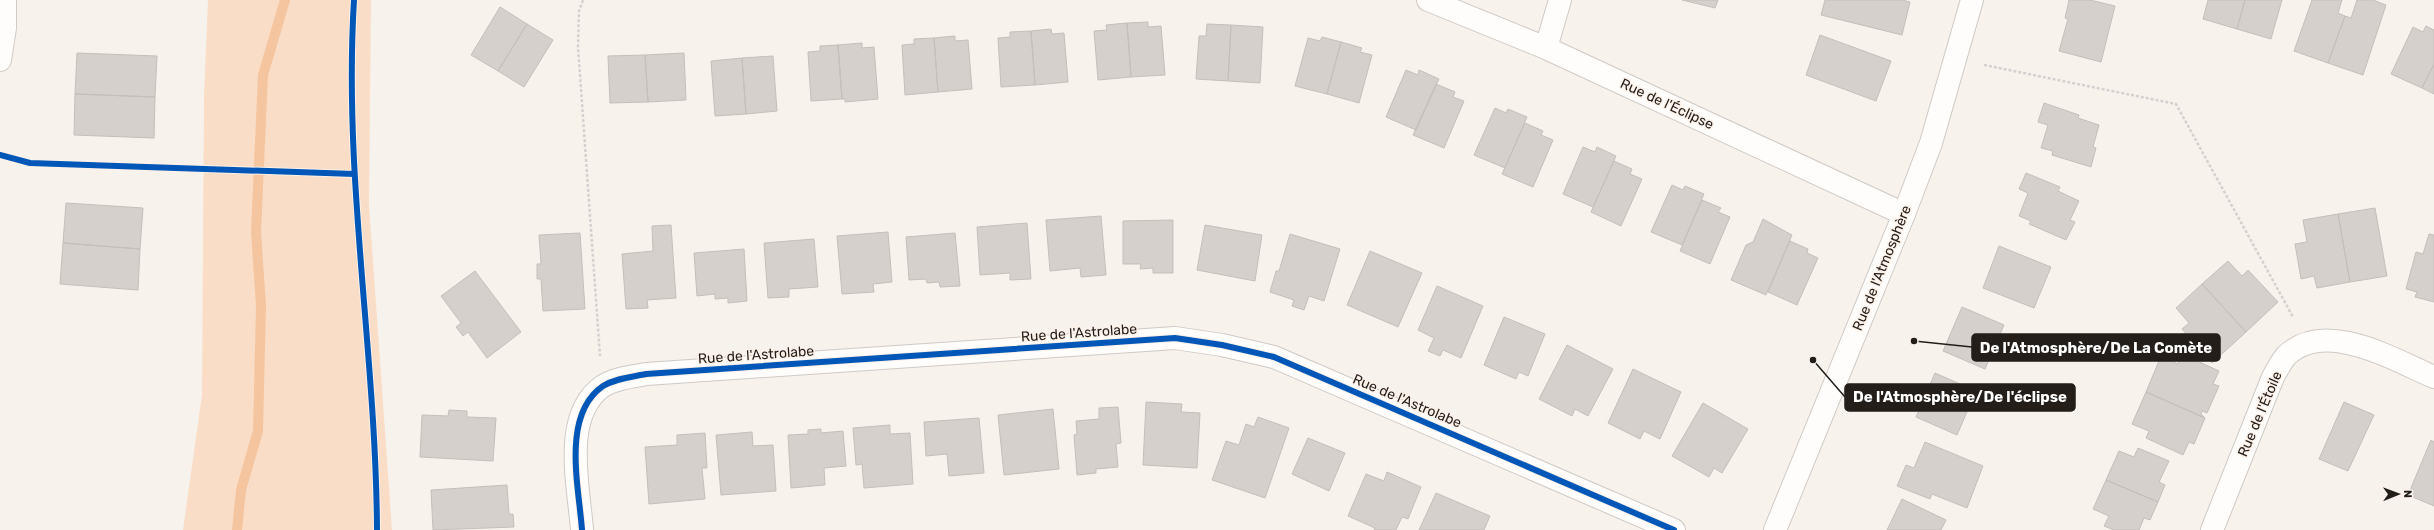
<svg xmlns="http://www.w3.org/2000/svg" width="2434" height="530" font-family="Rubik,sans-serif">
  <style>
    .green { fill: #f9ddc6 }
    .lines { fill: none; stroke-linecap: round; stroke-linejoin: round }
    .stream { stroke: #f4c59f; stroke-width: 10 }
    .building { fill: #d6d0cc; stroke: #c4bfbb }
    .street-casing { stroke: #cfcac6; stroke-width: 24 }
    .secondary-casing { stroke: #cfcac6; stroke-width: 24 }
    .path { stroke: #d3d2d0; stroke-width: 2.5; stroke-dasharray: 3 2; stroke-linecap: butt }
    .street { stroke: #fefdfc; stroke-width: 22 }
    .secondary { stroke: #fefdfc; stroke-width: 22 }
    .cycleway-casing { stroke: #fdf1e8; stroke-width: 8 }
    .cycleway { stroke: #0057b8; stroke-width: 6 }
    .labels { text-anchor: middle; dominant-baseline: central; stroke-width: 3; stroke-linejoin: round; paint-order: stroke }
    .street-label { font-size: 14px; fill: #231e1a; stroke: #fdf1e8 }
    .leader { fill: none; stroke: #231e1a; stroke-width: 1.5 }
    .callout-dot { fill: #231e1a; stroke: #fdf1e8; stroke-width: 1.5 }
    .callout { fill: #231e1a; stroke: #231e1a; stroke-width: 1.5 }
    .callout-label { font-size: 15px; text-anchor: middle; font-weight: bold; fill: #fff }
  </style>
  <rect width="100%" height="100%" fill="#f8f2ed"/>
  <!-- green -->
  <path class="green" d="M208 0H371L369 205 392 530H183L202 395 204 96Z"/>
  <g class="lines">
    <!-- stream -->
    <path class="stream" d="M237 530 241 490 258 431 261 306 256 232 263 75 285 0"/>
  </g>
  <!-- building -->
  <path class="building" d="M1682 0H1718L1715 8Z
    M1825 0H1902L1910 2 1902 35 1821 15Z
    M2069 0H2090L2115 6 2101 62 2059 51 2068 19 2065 18Z
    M2208 0H2245L2237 29 2203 19Z
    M2245 0H2282L2271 39 2237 29Z
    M2312 0H2342L2338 13 2345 16 2328 63 2294 51Z
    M2357 0H2373L2386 5 2363 75 2328 63 2345 16 2351 18Z
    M500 7 527 24 498 71 471 55Z
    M1148 22V27L1161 26 1165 75 1131 77 1127 23Z
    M1127 23 1131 77 1098 80 1094 31 1107 30 1106 25Z
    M527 24 553 40 524 87 498 71Z
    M1207 24 1231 25 1228 81 1196 79 1199 36H1206Z
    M1231 25 1263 27 1260 83 1228 81Z
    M2426 26 2434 30V64L2422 88 2391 74 2413 27 2423 32Z
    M1051 29 1052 34 1064 33 1068 82 1035 85 1031 31Z
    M1031 31 1035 85 1001 87 998 38 1010 37V32Z
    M1820 35 1891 61 1876 101 1806 75Z
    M955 36V41L968 40 972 89 938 92 934 38Z
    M1322 37 1341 42 1327 94 1295 86 1308 38 1320 41Z
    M934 38 938 92 905 95 902 45 914 44V39Z
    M1341 42 1362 48 1360 52 1372 55 1359 103 1327 94Z
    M862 43V48L874 47 878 99 845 102V99H842L838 45Z
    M838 45 842 99 811 101 808 52 820 51V46Z
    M77 53 157 56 155 97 75 94Z
    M684 53 686 100 648 102 645 55Z
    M645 55 648 102 610 103 608 56Z
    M773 56 777 111 746 114 742 58Z
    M742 58 746 114 715 116 711 61Z
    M2434 64V94L2422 88Z
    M1406 70 1418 75 1419 70 1439 79 1416 130 1386 117Z
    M1436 84 1455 92 1453 97 1464 101 1444 148 1413 135Z
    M75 94 155 97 154 138 74 135Z
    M2044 103 2079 115 2078 118 2099 125 2093 147 2096 148 2091 167 2052 155 2053 151 2041 148 2048 125 2038 122Z
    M1495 108 1506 113 1508 109 1527 117 1505 168 1474 155Z
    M1525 123 1543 131 1541 135 1553 140 1533 187 1502 174Z
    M1583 147 1595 152 1597 147 1616 156 1593 207 1563 194Z
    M1614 161 1632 169 1630 174 1642 179 1621 226 1591 212Z
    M2026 173 2060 187 2058 191 2079 201 2070 220 2075 222 2066 240 2029 224 2031 221 2019 216 2028 193 2019 189Z
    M1672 185 1683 190 1685 186 1704 194 1682 245 1651 232Z
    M1702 200 1721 208 1718 212 1730 217 1710 264 1680 251Z
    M66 203 143 208 140 249 63 243Z
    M2375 208 2387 276 2350 282 2338 214Z
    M2338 214 2350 282 2317 288 2314 276 2301 279 2295 244 2307 242 2303 220Z
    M1101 216 1106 275 1081 277 1080 268 1050 271 1046 220Z
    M1763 219 1792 235 1766 295 1731 280 1746 245 1753 242Z
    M1173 220V273H1153V268L1140 269 1141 264H1123V221Z
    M1027 223 1031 279 1010 280V273L980 275 977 227Z
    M671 225 676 298 647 300 648 308 626 309 622 254 653 251 652 226Z
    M1205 225 1262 235 1255 281 1197 270Z
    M888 232 892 282 873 284 874 292 842 294 837 236Z
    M580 233 585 309 543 311 541 279H537V264H541L539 235Z
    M955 233 960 286 940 287 939 282 927 283 926 279 909 280 906 237Z
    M1290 234 1340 249 1324 301 1309 296 1304 310 1292 306 1294 300 1270 292 1276 271H1279Z
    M2429 234 2434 235V302L2415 297 2417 292 2406 289 2416 252 2423 254Z
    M814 239 818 287 789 289V297L768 298 764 243Z
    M1790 241 1808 249 1807 253 1818 258 1797 305 1768 292Z
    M63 243 140 249 138 290 60 284Z
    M1999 246 2051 267 2034 308 1983 288Z
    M744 249 747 301 728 303V298L715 299V294L697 296 694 253Z
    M1370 251 1422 273 1398 327 1347 305Z
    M2228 261 2242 276 2248 270 2278 302 2246 332 2202 284Z
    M475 271 521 332 487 358 468 332 463 336 456 327 461 323 441 296Z
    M2202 284 2246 332 2212 363 2182 329 2189 323 2176 308Z
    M1437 286 1483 306 1461 358 1443 350 1440 356 1428 351 1434 338 1418 330Z
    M1962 307 2004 325 1985 369 1943 351Z
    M1504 317 1545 334 1528 376 1519 372 1516 379 1484 365Z
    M1567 345 1613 369 1588 416 1575 409 1572 416 1539 399Z
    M2182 354 2219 371 2213 384 2219 386 2207 413 2202 411 2201 414 2205 418 2146 392 2161 356 2178 364Z
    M1633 369 1681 392 1660 439 1644 431 1640 439 1608 423Z
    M1935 373 1976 391 1957 435 1916 417Z
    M2146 392 2205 418 2194 444 2189 442 2183 455 2146 438 2149 431 2132 424Z
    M1146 402 1182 404 1181 412 1200 413 1197 468 1143 465Z
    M2344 402 2374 415 2348 471 2319 459Z
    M1703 403 1748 429 1722 473 1714 468 1709 477 1672 456Z
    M1118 407 1121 443 1116 444 1118 467 1096 469V473L1077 475 1074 435 1077 434 1076 421 1099 419V408Z
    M1053 409 1059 469 1004 475 998 415Z
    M449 410 467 411V417L496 418 493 461 420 457 422 415 448 416Z
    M1258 417 1289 428 1265 498 1212 480 1226 441 1239 445 1246 424 1254 427Z
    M979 418 984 473 949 476 947 454 926 456 924 422Z
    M890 425V434L910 433 913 484 864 488 862 464 856 465 853 428Z
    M821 429V433L843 431 846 466 824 468 825 485 791 488 788 435 808 434V430Z
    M752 432 753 446 773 445 776 491 721 495 716 435Z
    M705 433 707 468H702L705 499 649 504 645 447 677 445V435Z
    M1308 438 1345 453 1329 491 1292 474Z
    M2431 440 2434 442V506L2408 495Z
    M1925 442 1983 466 1967 508 1932 494 1930 499 1897 486 1906 465 1914 468Z
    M2138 448 2169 461 2159 482 2165 485 2158 502 2106 480 2119 451 2134 457Z
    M1387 472 1421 487 1408 519 1402 517 1396 530H1374L1375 528 1348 516 1366 474 1384 481Z
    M2106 480 2158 502 2150 520 2144 518 2139 530H2114L2104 526 2109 516 2093 509Z
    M507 485 509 514H513L514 527 433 530 431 490Z
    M1436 493 1490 516 1484 530H1419Z
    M1902 499 1946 520 1941 530H1887Z"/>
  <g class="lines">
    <!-- street casing -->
    <g class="street-casing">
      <path id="street" d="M1428 0 1546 48 1904 214
        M1546 48 1560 0
        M0 60 5 28V0
        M582 530C579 487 561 415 603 386 616 378 632 377 646 374L1175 338 1222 345 1274 357 1674 530
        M2212 530 2273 377C2277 370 2281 362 2286 356 2325 318 2394 360 2434 377"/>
    </g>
    <!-- secondary casing -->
    <g class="secondary-casing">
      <path id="secondary" d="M1775 530 1904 214 1931 143 1972 0"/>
    </g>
    <!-- path -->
    <path class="path" d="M583 0 579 11 578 47 600 356
      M1984 65 2176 104 2293 317"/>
    <!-- street -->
    <use href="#street" class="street"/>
    <!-- secondary -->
    <use href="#secondary" class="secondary"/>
    <!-- cycleway casing -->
    <g class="cycleway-casing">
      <path id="cycleway" d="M354 0C343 177 376 353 377 530
        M0 155 30 163 354 174
        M582 530C579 487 561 415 603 386 616 378 632 377 646 374L1175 338 1222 345 1274 357 1674 530"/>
    </g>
    <!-- cycleway -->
    <use href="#cycleway" class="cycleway"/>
  </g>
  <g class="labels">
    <!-- street labels -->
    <g class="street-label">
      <text transform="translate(1667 104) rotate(25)">Rue de l'Éclipse</text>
      <text transform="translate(1882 268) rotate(-68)">Rue de l'Atmosphère</text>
      <text transform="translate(1079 333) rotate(-4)">Rue de l'Astrolabe</text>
      <text transform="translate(756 355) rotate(-4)">Rue de l'Astrolabe</text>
      <text transform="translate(1407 401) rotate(23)">Rue de l'Astrolabe</text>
      <text transform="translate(2260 414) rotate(-67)">Rue de l'Étoile</text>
    </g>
  </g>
  <!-- callouts -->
  <path class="leader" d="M1914 341L1972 347M1813 360L1845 397"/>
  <g class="callout-dot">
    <circle cx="1914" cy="341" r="4"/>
    <circle cx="1813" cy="360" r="4"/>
  </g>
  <g class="callout">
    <rect x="1972" y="334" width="248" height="27" rx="4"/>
    <rect x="1845" y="384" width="230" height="27" rx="4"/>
  </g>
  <g class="callout-label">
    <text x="2096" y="353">De l'Atmosphère/De La Comète</text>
    <text x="1960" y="402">De l'Atmosphère/De l'éclipse</text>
  </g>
  <!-- north arrow -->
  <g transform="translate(2398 494) rotate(89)" stroke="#fdf1e8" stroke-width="3" paint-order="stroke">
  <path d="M0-3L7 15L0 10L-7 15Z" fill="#231e1a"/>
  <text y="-6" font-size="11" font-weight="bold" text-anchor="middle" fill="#231e1a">N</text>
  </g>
</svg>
